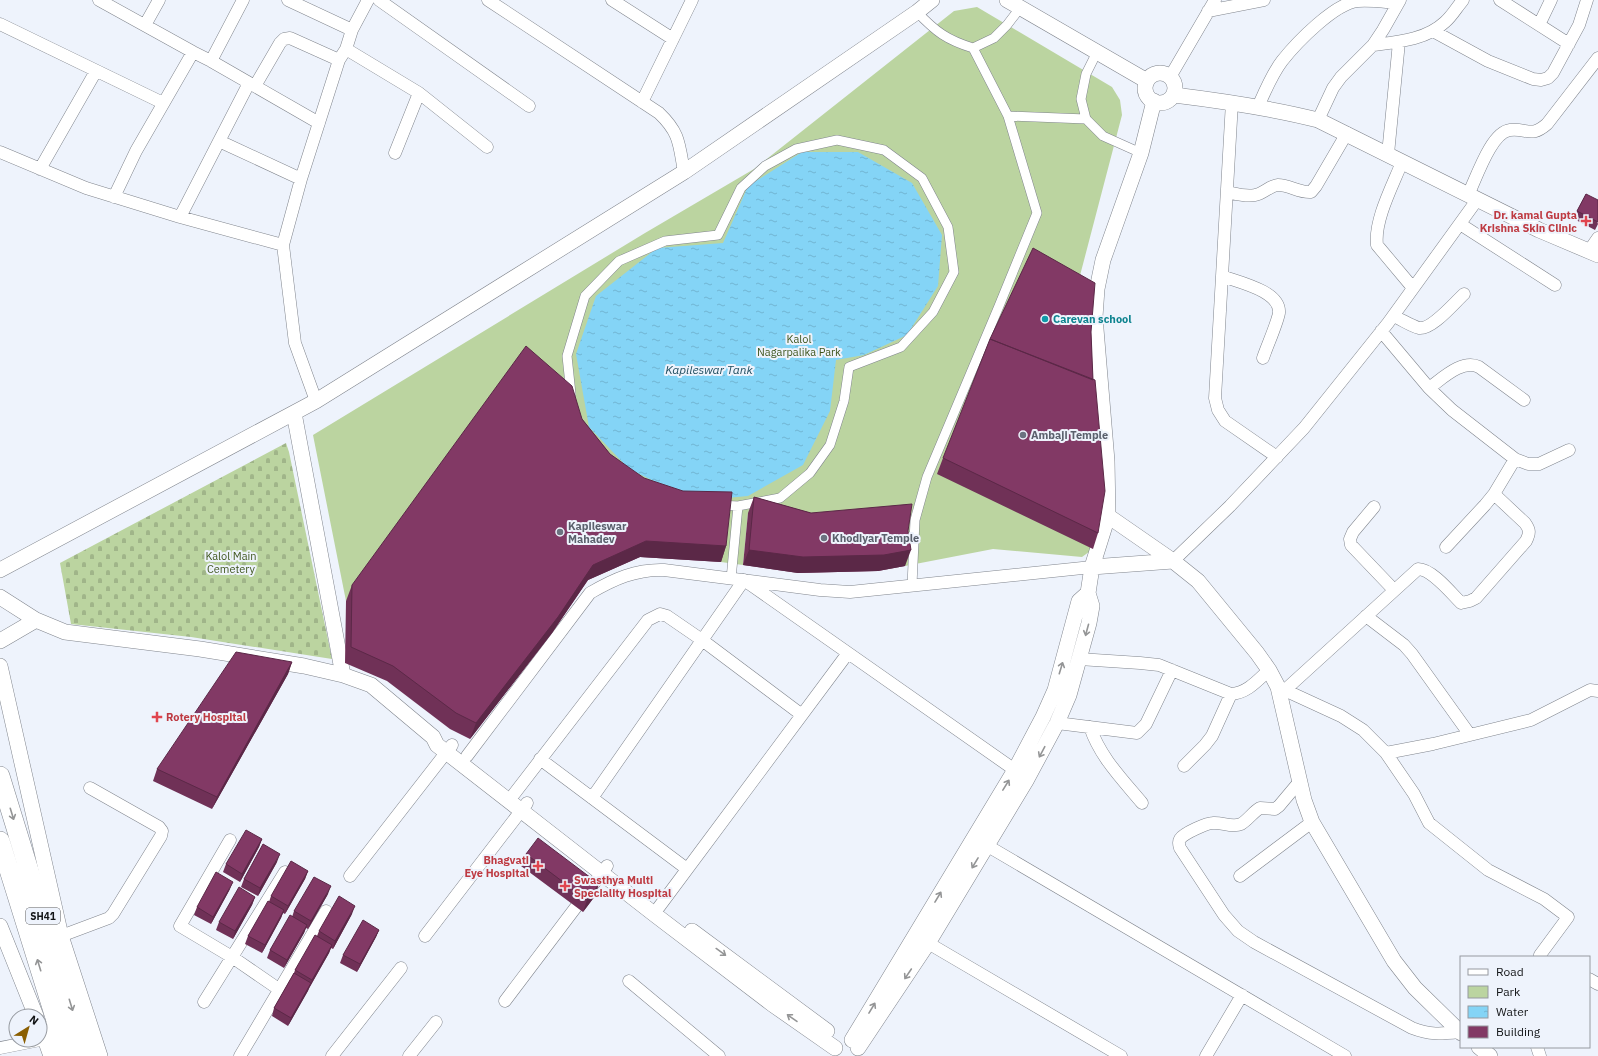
<svg xmlns="http://www.w3.org/2000/svg" width="1598" height="1056" font-family="'IBM Plex Sans',sans-serif">
  <style>
    .cemetery { fill: url(#cemetery-stones) }
    .green { fill: #bbd4a0 }
    .water { fill: url(#water-ripples) }
    .lines { fill: none; stroke-linecap: round; stroke-linejoin: round }
    .pedestrian-casing { stroke: #80858d; stroke-width: 10 }
    .minor-casing { stroke: #80858d; stroke-width: 13 }
    .tertiary-casing { stroke: #80858d; stroke-width: 16 }
    .primary-casing { stroke: #80858d; stroke-width: 20 }
    .pedestrian { stroke: #fff; stroke-width: 9 }
    .minor { stroke: #fff; stroke-width: 12 }
    .tertiary { stroke: #fff; stroke-width: 15 }
    .primary { stroke: #fff; stroke-width: 19 }
    .wall { fill: #703157 }
    .shaded-wall { fill: #5b2847 }
    .building { fill: #823965; stroke: #5b2847 }
    .oneway { stroke: #949596 }
    .health-dot { fill: #e0444e; stroke: #eef3fc; stroke-width: 1.5 }
    .culture-dot { fill: #0f9aa8; stroke: #eef3fc; stroke-width: 1.5 }
    .worship-dot { fill: #6b7280; stroke: #eef3fc; stroke-width: 1.5 }
    .labels { text-anchor: middle; dominant-baseline: central; stroke-width: 4; stroke-linejoin: round; paint-order: stroke }
    .shield { fill: #eef3fc; stroke: #54575b; stroke-width: 1 }
    .shield-label { font-size: 10px; font-weight: bold; fill: #121416 }
    .health-label { font-size: 11px; font-weight: bold; fill: #be3a42; stroke: #eef3fc; text-anchor: end }
    .culture-label { font-size: 11px; font-weight: bold; fill: #0d838f; stroke: #eef3fc; text-anchor: start }
    .park-label { font-size: 11px; fill: #3d541c; stroke: #eef3fc }
    .worship-label { font-size: 11px; font-weight: bold; fill: #5b616d; stroke: #eef3fc; text-anchor: start }
    .water-label { font-size: 12px; font-style: italic; fill: #224f61; stroke: #eef3fc }
  </style>
  <defs>
    <pattern id="cemetery-stones" width="16" height="16" patternUnits="userSpaceOnUse"><rect width="16" height="16" fill="#bbd4a0"/><path d="M2 7V4a2 2 0 0 1 4 0v3zM10 15v-3a2 2 0 0 1 4 0v3z" fill="#a0b589"/></pattern>
    <pattern id="water-ripples" width="26" height="14" patternUnits="userSpaceOnUse"><rect width="26" height="14" fill="#84d4f6"/><path d="M2 4q2-2 4 0t4 0M15 11q2-2 4 0t4 0" fill="none" stroke="#71b5d2"/></pattern>
  </defs>
  <rect width="100%" height="100%" fill="#eef3fc"/>
  <!-- cemetery -->
  <path class="cemetery" d="M286 443 289 452 332 659 191 637 71 624 60 563Z"/>
  <!-- green -->
  <path class="green" d="M977 7 1112 87 1120 100 1122 115 1077 287 1093 549 1082 557 993 549 905 566 906 520 748 513 743 565 721 562 726 508 638 494 520 362 346 601 313 435 645 233 754 169 954 11Z"/>
  <!-- water -->
  <path class="water" d="M802 152H858L912 183 942 235 938 286 907 335 864 355 836 360 830 411 803 465 748 496 695 501 629 469 589 427 576 354 596 296 657 248 723 243 748 186Z"/>
  <g class="lines">
    <!-- pedestrian casing -->
    <g class="pedestrian-casing">
      <path id="pedestrian" d="M917 12C936 32 947 40 973 48L994 38 1007 25 1020 8
        M1097 52 1086 74 1081 99 1086 119 1103 136 1141 153
        M1008 116 1086 119
        M571 394 567 356 585 296 619 261 665 241 718 235 741 188 765 166 796 149 837 140 884 150 922 178 948 227 954 272 933 312 901 347 849 367 844 401 830 445 810 473 780 498 738 506 731 579
        M719 505 738 506
        M912 585 915 520 927 477 999 306 1037 213 1008 116 973 48"/>
    </g>
    <!-- minor casing -->
    <g class="minor-casing">
      <path id="minor" d="M99 0 193 52
        M288 0 352 30
        M379 0 529 106
        M488 0 659 113C680 133 679 144 684 172
        M612 0 673 39
        M1500 0 1569 44
        M1208 11 1264 0
        M0 24 163 103
        M145 25 159 0
        M1539 25 1551 0
        M1433 31 1488 61 1533 79 1541 80 1548 78 1553 73 1579 25 1587 0
        M1373 45C1397 42 1426 40 1445 22 1452 16 1457 7 1463 0
        M346 49 419 93 487 147
        M211 61 319 123
        M1170 77 1215 0
        M255 86 280 43 284 39 290 38 339 60
        M642 102 692 0
        M1232 102 1215 398 1218 410 1225 421 1277 457
        M1258 107C1265 91 1272 74 1282 61 1297 42 1335 3 1358 1 1371 0 1385 2 1398 3
        M1318 120 1333 88 1341 77 1373 45 1383 30 1400 0
        M219 141 301 179
        M0 152 86 188 180 217 283 245
        M395 153 419 93
        M1388 154 1399 42
        M1402 162C1393 185 1374 220 1377 245L1413 288
        M40 169 96 71
        M1227 192C1236 194 1246 197 1255 195 1263 194 1269 186 1278 185 1290 185 1299 193 1311 192L1316 186 1347 133
        M1468 195C1476 179 1491 132 1510 130 1527 128 1531 138 1547 124L1598 58
        M114 197 136 151 193 52 211 61 243 0
        M180 217 249 83
        M1460 224 1555 285
        M1589 251 1598 238
        M1222 276C1238 282 1281 291 1279 313 1277 324 1267 346 1263 358
        M1393 316C1401 319 1411 326 1419 328 1432 330 1455 302 1464 294
        M1381 331 1429 388 1452 410 1515 459 1528 464H1539L1569 450
        M1429 388C1443 378 1462 359 1479 367L1524 400
        M316 401 295 343 283 245 301 179 339 60 346 49 352 30 368 0
        M1374 507 1353 532 1350 539 1351 545 1394 590
        M1446 547 1485 505 1494 494 1515 459
        M1173 561 1230 506 1304 428 1388 323 1477 200
        M1366 616 1404 645 1412 654 1470 735
        M1079 659 1140 663 1159 665 1231 694C1247 693 1257 681 1269 670
        M1278 687 1341 716 1363 730 1386 753 1414 794 1429 823 1488 870 1544 899 1568 917 1540 955 1541 957
        M1285 690 1418 569C1432 569 1451 593 1461 603L1470 601 1476 598 1526 541C1530 533 1530 530 1525 523L1494 494
        M1057 723 1137 733 1146 724 1172 670
        M1090 727C1100 757 1122 779 1142 803
        M1386 753 1433 744 1531 720 1590 690 1598 691
        M467 756 590 593C614 579 636 569 664 570L820 590 850 592 1092 567
        M540 759 687 869
        M1184 766 1205 745 1212 736 1231 694
        M1300 781 1279 806 1275 809 1260 808C1253 812 1248 820 1241 824 1232 828 1222 822 1213 823 1207 823 1184 833 1180 839 1178 842 1179 845 1180 848L1224 915 1238 931 1254 942 1412 1028C1430 1035 1441 1034 1459 1032
        M514 794 648 620 660 614 667 616 702 640 802 715
        M592 798 744 580 1022 775
        M230 840 180 926 232 957 280 990
        M986 845 1345 1056
        M350 876 452 745
        M1240 876 1312 822
        M659 907 848 653
        M61 936 109 918 113 914 161 836 162 831 159 827 90 788
        M425 936 527 803
        M928 943 1121 1056
        M1589 979 1598 984
        M629 981 719 1056
        M505 1001 607 866
        M204 1002 285 872
        M1537 1047 1540 1056
        M0 1048 40 1040
        M240 1056 326 911
        M332 1056 401 968
        M409 1056 436 1022
        M1206 1056 1242 995"/>
    </g>
    <!-- tertiary casing -->
    <g class="tertiary-casing">
      <path id="tertiary" d="M1007 0 1147 81
        M1145 88a15 15 0 1 1 30 0a15 15 0 1 1-30 0Z
        M1174 95C1223 101 1271 108 1318 120L1539 230 1598 255
        M294 413 343 675
        M1108 516 1173 561 1198 581 1257 653 1269 670 1278 687 1304 800 1312 822 1394 961 1415 988 1461 1033
        M1092 567 1173 561
        M0 570 316 401 684 172 917 12 932 0
        M0 597 36 620 65 632 200 649 304 666 343 675 371 685 433 737 437 745 654 914 772 1004 835 1048
        M0 641 36 620
        M0 666 61 936 100 1056
        M0 926 36 1016
        M692 931 827 1031
        M40 1025 51 1056
        M852 1040 1015 770 1043 717 1055 690 1079 601 1088 593
        M1479 1047 1490 1056
        M858 1048 928 943 1027 779 1057 723 1069 695 1089 623 1092 606 1088 593 1092 567 1108 516 1107 461 1095 317 1097 289 1103 260 1141 153 1154 101"/>
    </g>
    <!-- primary casing -->
    <g class="primary-casing">
      <path id="primary" d="M0 776 86 1056
        M0 841 67 1056"/>
    </g>
    <!-- pedestrian -->
    <use href="#pedestrian" class="pedestrian"/>
    <!-- minor -->
    <use href="#minor" class="minor"/>
    <!-- tertiary -->
    <use href="#tertiary" class="tertiary"/>
    <!-- primary -->
    <use href="#primary" class="primary"/>
  </g>
  <!-- wall -->
  <path class="wall" d="M1586 194 1598 224 1595 230 1574 219 1577 211Z
    M1091 332 1098 533 1093 549 937 474 943 458Z
    M582 419 610 454 726 546 721 562 640 557 588 580 552 633 470 739 450 729 387 681 345 663 346 601 352 585Z
    M754 497 811 513 908 531 905 566 878 571 798 573 743 565 748 513Z
    M292 662 288 674 212 809 153 781 157 769Z
    M262 839 259 847 240 882 223 872 226 864Z
    M526 854 595 896 583 912 521 866Z
    M277 862 258 896 241 887 244 879Z
    M308 871 305 879 285 914 283 913 281 918 262 953 245 944 248 936 269 902 271 896Z
    M230 889 211 924 194 915 197 907Z
    M328 894 308 929 306 928 304 933 284 968 267 958 270 950 292 917 294 911Z
    M255 897 252 905 233 939 216 930 219 922Z
    M352 914 333 949 331 948 329 953 288 1026 272 1016 274 1008 294 973 295 970 317 936 319 931Z
    M379 930 376 937 357 972 340 963 343 955Z"/>
  <!-- shaded-wall -->
  <path class="shaded-wall" d="M646 541 726 546 721 562 640 557 588 580 552 633 470 739 476 723 593 565Z
    M749 550H911L905 566 878 571 798 573 743 565Z
    M292 662 288 674 212 809 217 797Z
    M262 839 259 847 240 882 242 874Z
    M280 854 277 862 258 896 260 888Z
    M308 871 305 879 285 914 288 906Z
    M233 882 230 889 211 924 213 917Z
    M599 884 595 896 583 912 587 900Z
    M331 886 328 894 308 929 311 921Z
    M255 897 252 905 233 939 235 931Z
    M355 906 352 914 333 949 335 941Z
    M284 910 281 918 262 953 265 945Z
    M307 925 304 933 284 968 287 960Z
    M379 930 376 937 357 972 360 964Z
    M332 945 329 953 309 988 312 980Z
    M311 983 308 991 288 1026 291 1018Z"/>
  <!-- building -->
  <path class="building" d="M1586 194 1598 200V222L1577 211Z
    M1033 248 1095 283 1091 332 1093 380 990 339Z
    M990 339 1095 380 1105 491 1098 533 943 458Z
    M526 346 572 386 582 419 610 454 644 478 683 491 732 492 726 546 646 541 593 565 558 617 476 723 456 713 393 666 351 647 352 585Z
    M754 497 811 513 912 504 908 531 911 550 884 555 803 557 749 550Z
    M236 652 292 662 217 797 157 769Z
    M246 830 262 839 242 874 226 864Z
    M538 838 599 884 587 900 526 854Z
    M263 844 280 854 260 888 244 879Z
    M291 861 308 871 288 906 271 896Z
    M216 872 233 882 213 917 197 907Z
    M314 877 331 886 311 921 294 911Z
    M239 887 255 897 235 931 219 922Z
    M339 896 355 906 335 941 319 931Z
    M268 901 284 910 265 945 248 936Z
    M290 915 307 925 287 960 270 950Z
    M363 920 379 930 360 964 343 955Z
    M315 935 332 945 312 980 295 970Z
    M294 973 311 983 291 1018 274 1008Z"/>
  <!-- one-way arrows -->
  <defs><path id="oneway-shaft" d="M-6 0H5M1.5-3L5.5 0L1.5 3" fill="none" stroke-width="1.6" stroke-linecap="round" stroke-linejoin="round"/></defs>
  <g class="oneway">
    <use href="#oneway-shaft" transform="translate(1087 630) rotate(105)"/>
    <use href="#oneway-shaft" transform="translate(1061 668) rotate(-73)"/>
    <use href="#oneway-shaft" transform="translate(1042 752) rotate(118)"/>
    <use href="#oneway-shaft" transform="translate(1006 785) rotate(-58)"/>
    <use href="#oneway-shaft" transform="translate(12 814) rotate(73)"/>
    <use href="#oneway-shaft" transform="translate(975 863) rotate(121)"/>
    <use href="#oneway-shaft" transform="translate(938 897) rotate(-59)"/>
    <use href="#oneway-shaft" transform="translate(721 952) rotate(36)"/>
    <use href="#oneway-shaft" transform="translate(39 965) rotate(-107)"/>
    <use href="#oneway-shaft" transform="translate(908 974) rotate(124)"/>
    <use href="#oneway-shaft" transform="translate(71 1005) rotate(73)"/>
    <use href="#oneway-shaft" transform="translate(872 1008) rotate(-59)"/>
    <use href="#oneway-shaft" transform="translate(792 1018) rotate(-145)"/>
  </g>
  <!-- markers -->
  <g class="health-dot">
    <path d="M1584 215h4v4h4v4h-4v4h-4v-4h-4v-4h4z"/>
    <path d="M155 711h4v4h4v4h-4v4h-4v-4h-4v-4h4z"/>
    <path d="M536 860h4v4h4v4h-4v4h-4v-4h-4v-4h4z"/>
    <path d="M563 880h4v4h4v4h-4v4h-4v-4h-4v-4h4z"/>
  </g>
  <circle class="culture-dot" cx="1045" cy="319" r="4"/>
  <g class="worship-dot">
    <circle cx="1023" cy="435" r="4"/>
    <circle cx="560" cy="532" r="4"/>
    <circle cx="824" cy="538" r="4"/>
  </g>
  <g class="labels">
    <!-- shield labels -->
    <rect class="shield" x="26" y="908" width="34" height="16" rx="3"/>
    <g class="shield-label">
      <text x="43" y="916">SH41</text>
    </g>
    <!-- health labels -->
    <g class="health-label">
      <text x="1577" y="215">Dr. kamal Gupta<tspan x="1577" dy="13">Krishna Skin Clinic</tspan></text>
      <text x="166" y="717" text-anchor="start">Rotery Hospital</text>
      <text x="529" y="860">Bhagvati<tspan x="529" dy="13">Eye Hospital</tspan></text>
      <text x="574" y="880" text-anchor="start">Swasthya Multi<tspan x="574" dy="13">Speciality Hospital</tspan></text>
    </g>
    <!-- culture labels -->
    <g class="culture-label">
      <text x="1053" y="319">Carevan school</text>
    </g>
    <!-- park labels -->
    <g class="park-label">
      <text x="799" y="339">Kalol<tspan x="799" dy="13">Nagarpalika Park</tspan></text>
      <text x="231" y="556">Kalol Main<tspan x="231" dy="13">Cemetery</tspan></text>
    </g>
    <!-- worship labels -->
    <g class="worship-label">
      <text x="1031" y="435">Ambaji Temple</text>
      <text x="568" y="526">Kapileswar<tspan x="568" dy="13">Mahadev</tspan></text>
      <text x="832" y="538">Khodiyar Temple</text>
    </g>
    <!-- water labels -->
    <g class="water-label">
      <text x="709" y="369">Kapileswar Tank</text>
    </g>
  </g>
  <!-- legend -->
  <rect x="1460" y="956" width="130" height="92" fill="#eef3fc" stroke="#969aa0"/>
  <rect x="1468" y="969" width="20" height="6" fill="#ffffff" stroke="#969aa0"/>
  <text x="1496" y="976" font-size="12" fill="#121416">Road</text>
  <rect x="1468" y="986" width="20" height="12" fill="#bbd4a0" stroke="#969aa0"/>
  <text x="1496" y="996" font-size="12" fill="#121416">Park</text>
  <rect x="1468" y="1006" width="20" height="12" fill="url(#water-ripples)" stroke="#969aa0"/>
  <text x="1496" y="1016" font-size="12" fill="#121416">Water</text>
  <rect x="1468" y="1026" width="20" height="12" fill="#823965" stroke="#969aa0"/>
  <text x="1496" y="1036" font-size="12" fill="#121416">Building</text>
  <!-- north arrow -->
  <g transform="translate(28 1028) rotate(37)"><circle r="19" fill="#eef3fc" stroke="#969aa0"/>
  <path d="M0-3L7 15L0 10L-7 15Z" fill="#8b5f02"/>
  <text y="-6" font-size="11" font-weight="bold" text-anchor="middle" fill="#121416">N</text>
  </g>
</svg>
